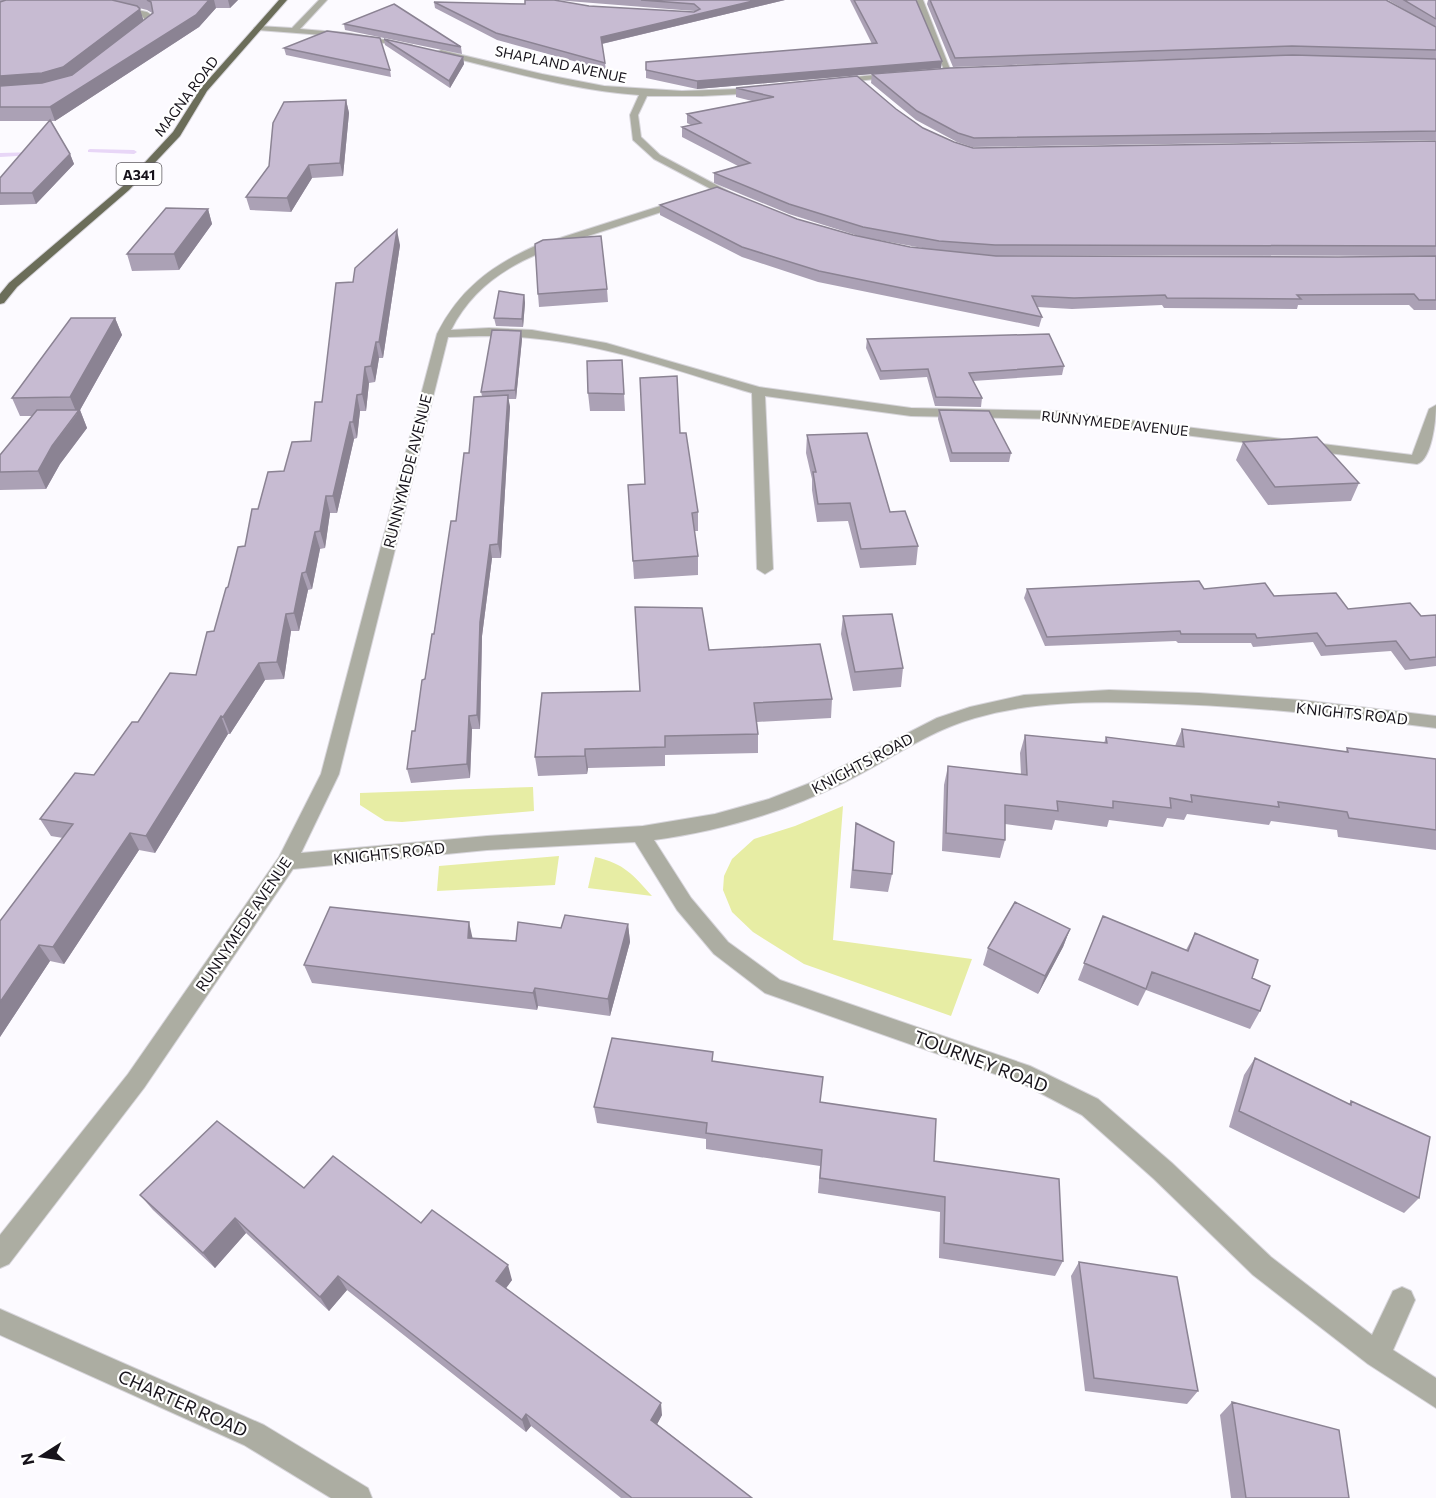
<svg xmlns="http://www.w3.org/2000/svg" width="1436" height="1498" font-family="Commissioner,sans-serif">
  <style>
    .green { fill: #e7eda4 }
    .lines { fill: none; stroke-linecap: round; stroke-linejoin: round }
    .stream { fill: #e8d6f7; fill-rule: evenodd }
    .minor-casing { stroke: #d7d5db; stroke-width: 2 }
    .major-casing { stroke: #d7d5db; stroke-width: 2 }
    .minor { fill: #acada2; fill-rule: evenodd }
    .major { fill: #6b6d59; fill-rule: evenodd }
    .wall { fill: #aba1b5; fill-rule: evenodd }
    .shaded-wall { fill: #8b8393 }
    .building { fill: #c7bbd2; stroke: #8b8393; stroke-width: 1.5 }
    .labels { text-anchor: middle; dominant-baseline: central; stroke-width: 4.5; stroke-linejoin: round; paint-order: stroke }
    .far-street-label { font-size: 14px; fill: #17131b; stroke: #fff }
    .shield { fill: #fff; stroke: #5d5a5f; stroke-width: 1.5 }
    .shield-label { font-size: 14px; font-weight: bold; fill: #17131b }
    .street-label { font-size: 15px; fill: #17131b; stroke: #fff }
    .near-street-label { font-size: 18px; fill: #17131b; stroke: #fff }
  </style>
  <rect width="100%" height="100%" fill="#fcfaff"/>
  <!-- green -->
  <path class="green" d="M533 787 534 811 402 822 385 821 360 805V793Z
    M843 806 833 940 972 959 951 1016 804 964 753 932 732 912 723 890 724 876 732 859 754 839 795 826Z
    M559 856 555 885 437 891 439 866Z
    M595 857C625 864 632 874 652 896L588 888Z"/>
  <g class="lines">
    <!-- stream -->
    <path class="stream" d="M90 149 134 150 137 152 134 154 88 152V150Z
      M37 152 38 153 35 155 0 157V153Z"/>
    <!-- minor casing -->
    <g class="minor-casing">
      <path id="minor" d="M76 0H90L147 12 153 16 155 23 142 34H136V30L147 22 142 16Z
        M319 0H327L300 29 348 33 412 45 408 47 348 37 258 30 254 28 258 26 292 28Z
        M915 0H923L952 74 945 72Z
        M441 50 542 74 604 86 682 91 763 88V92L760 93 702 96H647L638 115 641 137 660 155 739 197 730 199 654 159 633 140 630 115 639 95C570 90 505 70 438 54L437 52Z
        M894 73H897V77L835 83 831 81 835 79Z
        M682 199 687 202 686 204C655 214 625 224 594 234 536 252 480 272 451 330L489 328 532 330 606 343 759 387 911 408 1057 411 1412 455 1429 409 1436 405C1436 419 1432 460 1417 464L1057 419 911 416 765 396 773 569 765 574 757 569 752 393C680 372 606 344 530 338 503 335 476 336 448 337L339 774 301 853 487 836 643 826 715 814 769 799 810 783 937 718 970 707 1024 695 1109 690 1199 693 1301 700 1436 716V728C1340 716 1243 705 1146 703 1089 701 1030 702 975 718 928 731 888 761 845 782 785 812 720 831 654 840L691 898 728 942 780 980 1030 1066 1098 1099 1172 1163 1271 1257 1372 1335 1393 1291 1402 1287 1411 1291 1415 1300 1393 1350 1436 1378V1408L1368 1364 1253 1275 1154 1179 1082 1115 1023 1084 765 993 714 954 677 910 635 842 487 850 293 869 144 1088 9 1264 0 1268V1235L128 1074 279 857 321 774 437 334C459 290 491 266 535 246Z
        M0 1309 264 1425 368 1488 372 1498H331L244 1445 0 1335Z"/>
    </g>
    <!-- major casing -->
    <g class="major-casing">
      <path id="major" d="M279 0H287L207 91 180 136 129 190 17 287 4 303 0 304V294L9 283 123 186 173 132 201 88Z"/>
    </g>
    <!-- minor -->
    <use href="#minor" class="minor"/>
    <!-- major -->
    <use href="#major" class="major"/>
  </g>
  <!-- wall -->
  <path class="wall" d="M0 0H238L230 8H216L199 27 55 121H51L70 154 74 164 36 204 0 205V178L50 121H0ZM139 8 147 10 152 13 143 20Z
    M555 0H785L602 44 606 70 497 40 435 8 434 2 589 6 694 12H695L694 11Z
    M850 0H916L941 68 697 89 646 78V70L872 44Z
    M928 0H1367L1412 14 1388 0H1436V140L972 147 957 142 916 120 871 83 872 74 1290 55 953 67 927 4Z
    M344 24 461 47 462 54 345 30Z
    M384 39 463 57 464 64 450 88 385 45Z
    M284 48 390 70 391 77 286 55Z
    M736 88 896 109 923 128 954 142 973 148 1436 141V256L994 255 1338 257 1436 256V310H1414L1409 305H1298L1297 309 1164 308 1162 305 1072 309 1037 307 1042 317 1039 327 818 282 742 257 660 215V205L797 219 853 235 910 247 928 249 862 237 789 214 714 183V173L738 166 682 137V127L691 125 687 123V114L752 101 736 97Z
    M346 100 349 113 343 176 312 178 291 212 250 210 246 197Z
    M208 209 212 224 179 270 132 271 127 254Z
    M400 245 383 358H379L375 382 369 383 366 411H360L357 438 354 439 337 513H330L325 548 320 549 312 589 308 590 299 631H291L284 679 265 680 230 734H228L155 853 139 850 64 964 50 961 0 1037V921L63 838 51 836 40 819 94 775 138 722 196 675 214 631 228 587 245 546 258 509 284 471 311 441 353 282Z
    M607 289 608 302 539 307 538 294Z
    M524 295 525 303 523 327 496 326 494 318Z
    M115 318 122 335 80 410 87 428 60 464 46 489 0 490V455L32 416H20L12 398Z
    M522 339 516 399H508L510 407 501 558H492L482 636 480 729H472L470 778 411 783 407 769 469 453 482 396 481 392Z
    M867 339 1064 366 1062 375 973 381 982 398 981 407 935 406 927 377 880 380 866 348Z
    M622 360 625 411H590L588 393Z
    M939 410 1011 453 1009 462H950L938 419Z
    M680 433 698 512V531H694L698 556V575L634 579 628 485 645 484Z
    M807 435 890 512 918 546 916 565 860 568 848 521 817 522 812 490V479L806 453Z
    M1243 442 1359 483 1351 501 1268 505 1236 460Z
    M1027 589H1204L1274 596 1348 609 1421 616 1436 615V666L1405 670 1391 651 1321 656 1313 642 1253 647 1251 643H1178L1176 641 1045 646 1024 598Z
    M843 616 903 668 901 687 853 691 841 634Z
    M709 650 832 699 831 718 757 722 758 734V753L665 755V766L588 768 587 774 538 776 535 757 640 691Z
    M1182 729 1346 752 1347 748 1436 759V850L1338 837 1337 830 1271 821 1269 825 1187 814 1184 820 1167 818 1163 827 1109 820 1107 827 1055 820 1052 830 1005 824V840L1000 858 942 851 944 785 948 766 1021 775 1020 753 1025 735 1104 743 1106 737 1175 746Z
    M856 823 892 874 888 892 850 888Z
    M1103 916 1186 950 1195 933 1252 978 1260 1011 1250 1029 1146 990 1138 1006 1078 980Z
    M628 924 630 942 610 1016 538 1006 537 1010 312 983 304 965 473 938 516 941 561 928Z
    M1070 929 1063 947 1038 994 983 965 988 948Z
    M1255 1058 1349 1104 1351 1101 1419 1198 1404 1213 1229 1127 1244 1075Z
    M714 1061 820 1102 934 1161 1063 1261 1055 1276 939 1258 940 1212 818 1193 820 1166 706 1149V1139L597 1123 594 1107Z
    M304 1188 421 1223 512 1280 506 1288 662 1415 657 1424 752 1498H621L531 1426 526 1432 347 1290 329 1311 246 1233 215 1268 153 1210 140 1195Z
    M1079 1262 1198 1391 1187 1404 1085 1391 1071 1276Z
    M1232 1402 1349 1498H1231L1220 1415Z"/>
  <!-- shaded-wall -->
  <path class="shaded-wall" d="M209 0H214L216 8 199 27 55 121 50 107Z
    M228 0H238L230 8Z
    M757 0H785L601 44V37Z
    M140 9 144 22 68 80 0 90V76Z
    M463 57 464 64 450 88 449 81Z
    M942 61 941 68 697 89V81Z
    M346 100 349 113 343 176 340 163Z
    M70 154 74 164 36 204 32 193Z
    M309 165 312 178 291 212 287 198Z
    M208 209 212 224 179 270 174 254Z
    M397 230 400 245 383 358 379 342Z
    M524 295 525 303 523 327 522 319Z
    M115 318 122 335 80 410 87 428 60 464 46 489 38 471 52 446 77 414 70 397Z
    M521 331 522 339 516 399 515 390Z
    M376 342 379 358 375 382 371 366Z
    M365 367 369 383 366 411 362 394Z
    M357 395 360 411 357 438 353 422Z
    M508 395 510 407 501 558 498 544Z
    M350 422 354 439 337 513 333 496Z
    M326 496 330 513 325 548 320 531Z
    M315 532 320 549 312 589 306 572Z
    M490 545 492 558 482 636 480 729 477 715 480 622Z
    M302 573 308 590 299 631 294 613Z
    M286 614 291 631 284 679 277 662Z
    M259 663 265 680 230 734 223 717Z
    M221 716 228 734 155 853 146 836Z
    M469 716 472 729 470 778 467 764Z
    M585 749 588 768 587 774 585 756Z
    M130 833 139 850 64 964 53 947Z
    M469 922 473 940 468 938Z
    M628 924 630 942 610 1016 608 999Z
    M1070 929 1063 947 1038 994 1045 976Z
    M39 945 50 961 0 1037V1002Z
    M535 988 538 1006 537 1010 533 993Z
    M235 1218 246 1233 215 1268 203 1253Z
    M508 1265 512 1280 501 1295 496 1281Z
    M338 1276 347 1290 329 1311 320 1297Z
    M661 1403 662 1415 653 1432 651 1420Z
    M526 1414 531 1426 526 1432 522 1420Z"/>
  <!-- building -->
  <path class="building" d="M6 0H112L137 6 140 9 63 67 42 73 0 76V2Z
    M147 0H209L196 15 50 107H0V86L42 83 72 75 153 13 151 2Z
    M525 0H554L589 6 694 12 700 9 694 4 641 0H757L601 37 605 63 496 33 434 2 525 4Z
    M854 0H916L942 61 697 81 646 70V62L877 43Z
    M930 0H1386L1436 27V50L1292 46 955 58Z
    M1404 0H1436V19Z
    M394 4 461 47 344 24Z
    M327 31 380 38 390 70 284 48Z
    M384 39 463 57 449 81Z
    M1293 55 1436 59V131L974 138 958 133 917 111 872 74 950 68Z
    M857 76 896 109 923 128 954 142 973 148 1436 141V246L995 245 939 241 863 227 789 204 714 173 750 163 682 127 701 123 687 114 774 97 736 88Z
    M346 100 340 163 309 165 287 198 246 197 269 166 273 123 284 102Z
    M50 120 70 154 32 193H0V178Z
    M717 187 797 219 853 235 910 247 996 256 1338 257 1436 256V300H1419L1414 294 1297 295 1301 299 1167 298 1165 295 1074 298 1032 296 1042 317 819 271 742 247 660 205Z
    M166 208 208 209 174 254H127Z
    M397 230 379 342H376L371 366 365 367 362 394 357 395 353 422H350L333 496H326L320 531 315 532 306 572 302 573 294 613 286 614 277 662 259 663 223 717 221 716 146 836 130 833 53 947 39 945 0 1002V921L73 824 40 819 75 773 94 775 132 722H138L170 673 196 675 207 632 214 631 226 588 228 587 238 547 245 546 252 509H258L268 472 284 471 292 442 311 441 315 402H322L336 283 353 282 355 268Z
    M601 236 607 289 538 294 535 244 543 240Z
    M499 291 524 295 522 319 494 318Z
    M71 318H115L70 397 12 398Z
    M492 330 521 331 515 390 481 392Z
    M1049 334 1064 366 969 373 982 398 936 397 928 369 881 371 867 339Z
    M622 360 624 394 588 393 587 361Z
    M677 376 680 433H686L698 512 692 513 698 556 633 561 628 485 645 484 640 378Z
    M508 395 498 544 490 545 480 622 477 715 469 716 467 764 407 769 412 731H415L422 680 425 679 432 634H434L451 521H456L464 453H469L474 397Z
    M37 410H79L52 446 38 471 0 472V455Z
    M939 410 989 411 1011 453H952Z
    M867 433 890 512 905 511 918 546 861 549 850 503 818 504 813 472H816L807 435Z
    M1317 437 1359 483 1275 487 1243 442Z
    M1199 581 1204 589 1265 583 1274 596 1336 593 1348 609 1410 603 1421 616 1436 615V657L1410 660 1396 641 1326 646 1317 633 1257 638 1255 634H1181L1180 631 1047 637 1027 589Z
    M635 607 702 608 709 650 820 644 832 699 754 703 758 734 665 736V747L585 749V756L535 757 542 693 640 691Z
    M892 614 903 668 855 672 843 616Z
    M1182 729 1348 752 1347 748 1436 759V830L1349 818 1347 812 1278 802 1279 807 1191 795 1192 802 1170 798 1171 808 1113 801V808L1057 801 1058 811 1005 805V840L946 833 948 766 1027 775 1025 735 1107 743 1106 737 1184 747Z
    M856 823 894 842 892 874 853 870Z
    M1015 902 1070 929 1045 976 988 948Z
    M330 907 469 922 468 938 516 941 518 922 561 928 565 915 628 924 608 999 535 988 533 993 304 965Z
    M1103 916 1188 951 1195 933 1258 960 1252 978 1270 986 1260 1011 1152 972 1146 989 1084 963Z
    M612 1038 713 1052 712 1061 823 1077 820 1102 936 1119 934 1161 1059 1179 1063 1261 944 1243 945 1197 820 1178 822 1150 706 1133 707 1123 594 1107Z
    M1255 1058 1351 1105V1101L1430 1137 1419 1198 1239 1111Z
    M217 1121 304 1188 333 1156 421 1223 432 1210 508 1265 496 1281 661 1403 651 1420 752 1498H632L526 1414 522 1420 338 1276 320 1297 235 1218 203 1253 140 1195Z
    M1079 1262 1177 1277 1198 1391 1094 1378Z
    M1232 1402 1339 1430 1349 1498H1246Z"/>
  <g class="labels">
    <!-- far-street labels -->
    <g class="far-street-label">
      <text transform="translate(561 64) rotate(12)">SHAPLAND AVENUE</text>
      <text transform="translate(186 96) rotate(-53)">MAGNA ROAD</text>
      <text transform="translate(1115 423) rotate(6)">RUNNYMEDE AVENUE</text>
    </g>
    <!-- shield labels -->
    <rect class="shield" x="116.5" y="163" width="45" height="22" rx="4.5"/>
    <g class="shield-label">
      <text x="139" y="174">A341</text>
    </g>
    <!-- street labels -->
    <g class="street-label">
      <text transform="translate(407 471) rotate(-76)">RUNNYMEDE AVENUE</text>
      <text transform="translate(1352 713) rotate(6)">KNIGHTS ROAD</text>
      <text transform="translate(862 763) rotate(-28)">KNIGHTS ROAD</text>
      <text transform="translate(389 853) rotate(-6)">KNIGHTS ROAD</text>
      <text transform="translate(243 924) rotate(-56)">RUNNYMEDE AVENUE</text>
    </g>
    <!-- near-street labels -->
    <g class="near-street-label">
      <text transform="translate(981 1061) rotate(21)">TOURNEY ROAD</text>
      <text transform="translate(183 1403) rotate(24)">CHARTER ROAD</text>
    </g>
  </g>
  <!-- north arrow -->
  <g transform="translate(42 1456) rotate(258)" stroke="#ffffff" stroke-width="4.5" paint-order="stroke">
  <path d="M0-4.5L10 22L0 15L-10 22Z" fill="#17131b"/>
  <text y="-9" font-size="16" font-weight="bold" text-anchor="middle" fill="#17131b">N</text>
  </g>
</svg>
